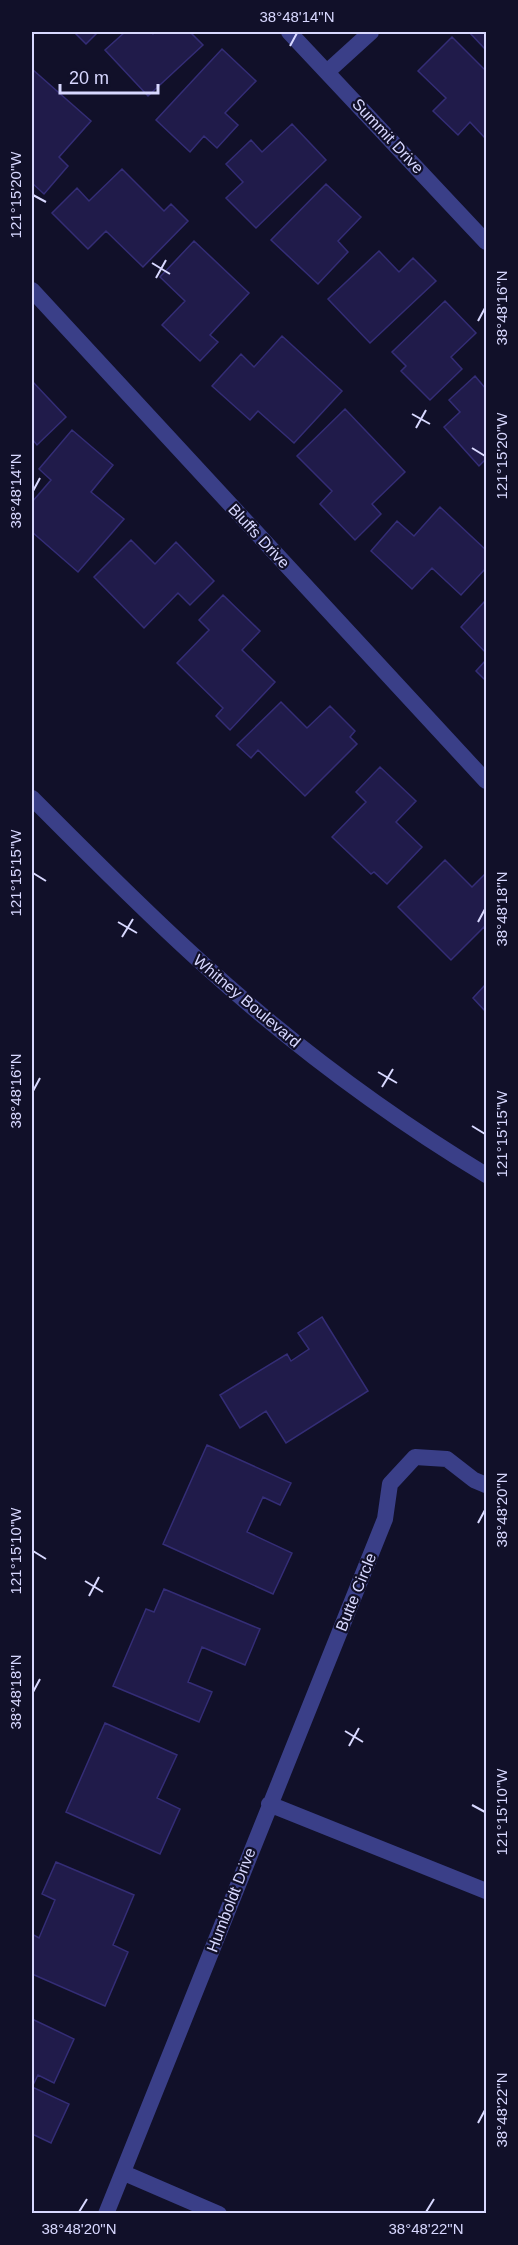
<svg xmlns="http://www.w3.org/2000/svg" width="518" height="2245" font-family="Helvetica,sans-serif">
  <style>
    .building { fill: #201b4a; stroke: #342d76; stroke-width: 1.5 }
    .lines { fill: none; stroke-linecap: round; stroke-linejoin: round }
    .minor { stroke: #3a3f88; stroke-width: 16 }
    .tertiary { stroke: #3a3f88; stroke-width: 16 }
    .ticks { fill: none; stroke: #d8d8ff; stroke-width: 2 }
    .labels { text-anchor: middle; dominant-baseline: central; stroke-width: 4.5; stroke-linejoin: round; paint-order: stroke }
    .street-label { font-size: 16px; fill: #d8d8ff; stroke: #111029 }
    .neatline { fill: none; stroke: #d8d8ff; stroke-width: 2 }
    .ticks-label { font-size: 15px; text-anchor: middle; fill: #d8d8ff }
  </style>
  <rect width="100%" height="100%" fill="#111029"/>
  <!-- building -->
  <path class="building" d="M74 32H98L86 44Z
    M125 32H152L153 34 156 32H190L203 45 148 96 105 50Z
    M469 32H486V50Z
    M452 37 486 71V139L470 122 458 135 433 111 446 98 418 71Z
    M222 49 256 81 225 113 238 125 217 148 204 136 190 152 156 120Z
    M32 69 91 121 59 157 68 166 44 194 32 183Z
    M292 124 326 160 256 228 226 198 243 182 226 164 251 140 262 152Z
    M122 169 164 211 171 204 188 221 143 267 106 231 88 249 52 213 77 188 89 201Z
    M326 184 361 217 338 241 348 252 318 284 271 240Z
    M194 241 249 293 210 335 218 342 200 361 162 325 185 301 160 277Z
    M379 251 399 272 413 258 436 281 370 343 328 299Z
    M445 301 476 333 451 357 462 369 430 400 401 371 406 366 392 352Z
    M282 336 342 391 294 443 258 411 250 420 212 386 241 354 254 367Z
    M475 376 486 389V459L479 466 444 427 460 412 449 400Z
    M32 381 66 417 37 445 32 439Z
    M345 409 405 472 372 504 381 514 355 540 320 504 332 491 297 456Z
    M72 430 113 465 91 492 124 519 78 572 32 532V502L51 480 39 469Z
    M440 507 486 550V568L461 595 432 568 412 589 371 551 397 521 414 536Z
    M131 540 155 564 176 542 214 581 190 605 178 593 144 628 94 577Z
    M223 595 260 631 242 650 275 682 230 730 216 716 223 708 177 663 209 630 199 620Z
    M486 600V653L461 627Z
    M486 660V681L476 671Z
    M281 702 307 728 330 706 355 731 350 737 357 744 305 796 258 750 251 758 237 745Z
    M380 767 416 801 396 822 422 847 387 884 374 872 371 874 332 837 366 802 356 792Z
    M445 860 472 887 486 873V930L484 927 451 960 398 907Z
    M486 984V1012L473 998Z
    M322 1317 368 1391 286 1443 266 1411 240 1428 220 1395 287 1354 291 1361 309 1349 298 1333Z
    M207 1445 291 1483 280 1505 263 1497 247 1532 292 1553 273 1594 163 1544Z
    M164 1589 260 1629 245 1665 202 1647 188 1682 212 1692 199 1722 113 1686 146 1609 154 1612Z
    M105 1723 177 1755 157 1798 180 1809 160 1854 66 1812Z
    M56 1862 134 1895 113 1945 128 1952 105 2006 32 1974V1934L39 1938 55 1900 42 1894Z
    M32 2019 74 2039 54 2083 38 2075 32 2087 69 2104 51 2143 32 2134Z"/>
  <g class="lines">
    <!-- minor -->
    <path class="minor" d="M289 32 486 242
      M327 72 371 32
      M32 290 486 781
      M269 1804 486 1891
      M124 2173 219 2214
      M106 2214 385 1519 390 1484 415 1457 447 1459 474 1480 486 1485"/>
    <!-- tertiary -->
    <path class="tertiary" d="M32 798C88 854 143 910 202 963 290 1043 385 1114 486 1175"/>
  </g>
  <!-- ticks -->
  <path class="ticks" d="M290 46 297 33M33 195 46 202M152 263 170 274M156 278 166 260M478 321 485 308M412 414 430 424M416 428 426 410M472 448 485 456M33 491 40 478M33 873 46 881M118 922 137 933M478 922 485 909M122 937 133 919M378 1072 397 1083M382 1087 393 1069M33 1091 40 1078M472 1126 485 1134M478 1523 485 1510M33 1551 46 1559M85 1581 103 1592M89 1596 99 1577M33 1692 40 1679M345 1731 363 1742M349 1746 359 1728M472 1805 485 1812M478 2123 485 2110M79 2212 87 2199M426 2212 434 2199"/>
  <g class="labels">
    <!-- street labels -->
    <g class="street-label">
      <text transform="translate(388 136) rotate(47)">Summit Drive</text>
      <text transform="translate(259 536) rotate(47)">Bluffs Drive</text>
      <text transform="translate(247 1001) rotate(40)">Whitney Boulevard</text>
      <text transform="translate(356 1592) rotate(-68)">Butte Circle</text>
      <text transform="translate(231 1900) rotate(-69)">Humboldt Drive</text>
    </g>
  </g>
  <!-- border -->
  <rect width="518" height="2245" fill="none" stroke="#111029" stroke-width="66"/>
  <!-- scale -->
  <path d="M60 84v9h98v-9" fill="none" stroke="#d8d8ff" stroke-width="3"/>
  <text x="69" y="84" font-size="18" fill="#d8d8ff" stroke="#111029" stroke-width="4.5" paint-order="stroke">20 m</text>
  <rect x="33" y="33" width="452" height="2179" class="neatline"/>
  <g class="ticks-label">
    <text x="297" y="22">38°48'14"N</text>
    <text transform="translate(16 195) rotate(-90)" y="5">121°15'20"W</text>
    <text transform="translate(502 308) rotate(-90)" y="5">38°48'16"N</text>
    <text transform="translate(502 456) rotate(-90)" y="5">121°15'20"W</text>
    <text transform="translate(16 491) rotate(-90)" y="5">38°48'14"N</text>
    <text transform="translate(16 873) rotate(-90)" y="5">121°15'15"W</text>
    <text transform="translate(502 909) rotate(-90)" y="5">38°48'18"N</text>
    <text transform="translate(16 1091) rotate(-90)" y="5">38°48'16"N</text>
    <text transform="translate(502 1134) rotate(-90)" y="5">121°15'15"W</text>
    <text transform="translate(502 1510) rotate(-90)" y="5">38°48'20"N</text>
    <text transform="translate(16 1551) rotate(-90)" y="5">121°15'10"W</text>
    <text transform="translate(16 1692) rotate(-90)" y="5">38°48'18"N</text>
    <text transform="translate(502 1812) rotate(-90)" y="5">121°15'10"W</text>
    <text transform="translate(502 2110) rotate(-90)" y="5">38°48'22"N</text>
    <text x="79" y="2234">38°48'20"N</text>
    <text x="426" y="2234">38°48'22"N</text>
  </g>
</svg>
